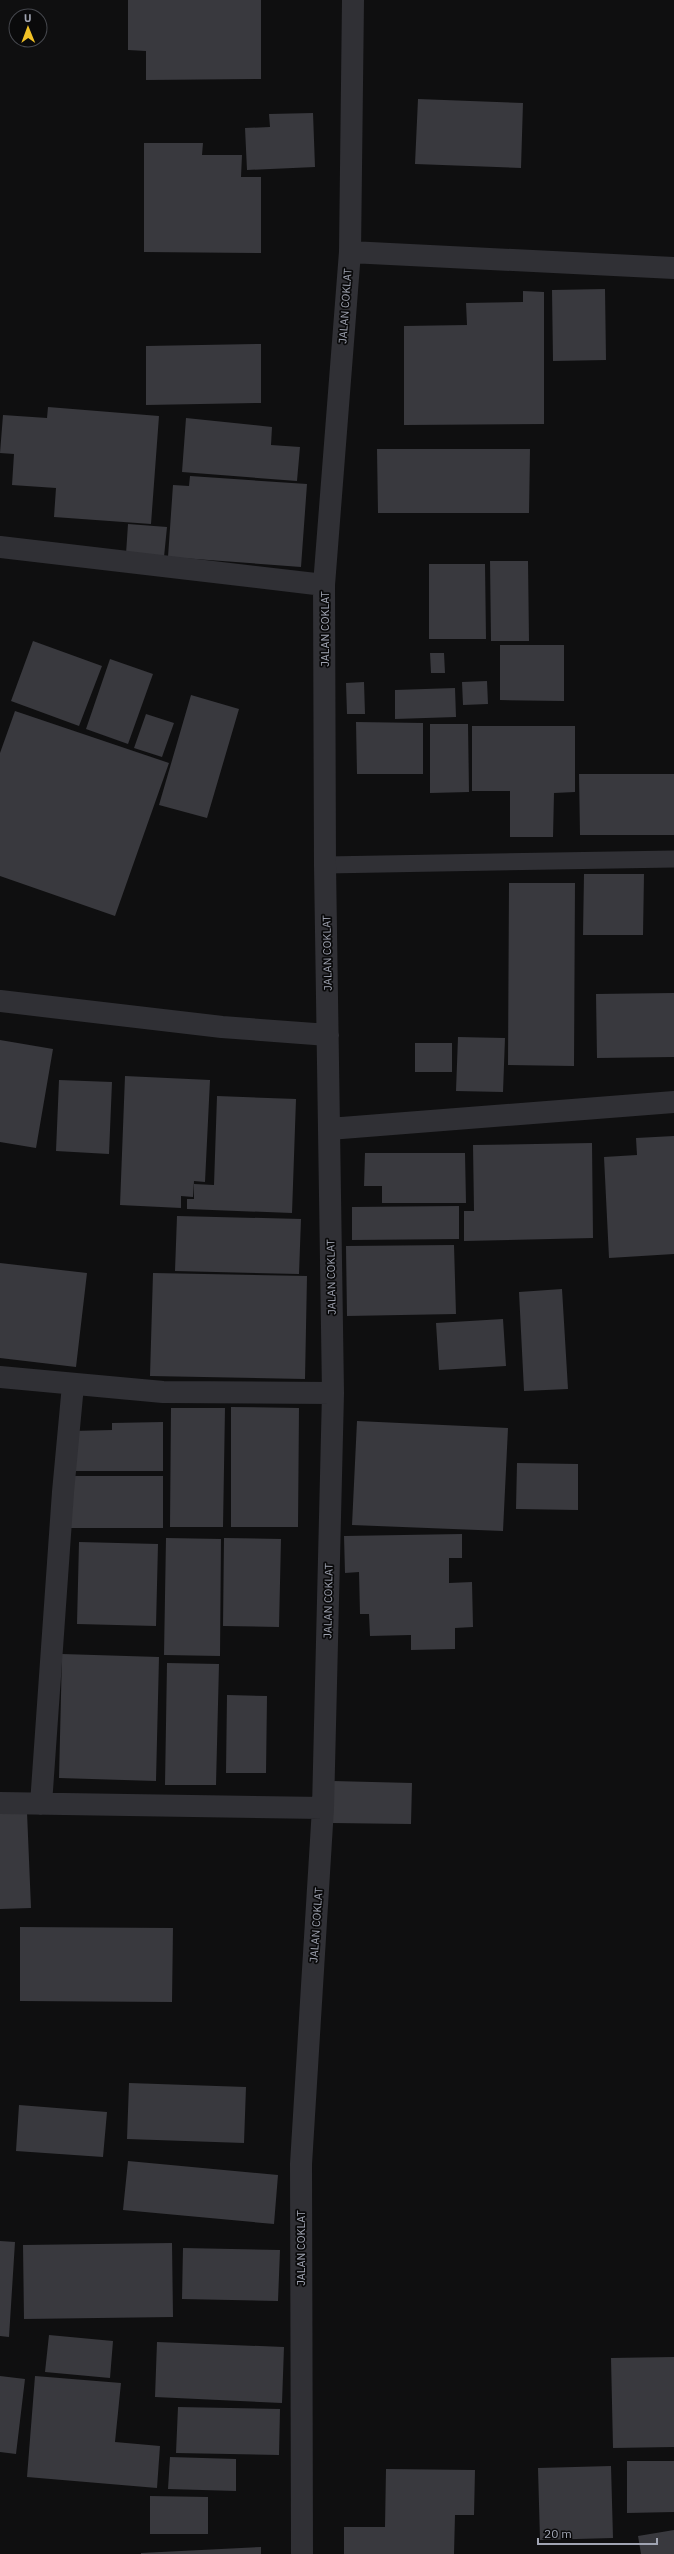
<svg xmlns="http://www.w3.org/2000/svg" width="674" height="2554" font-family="'IBM Plex Sans',sans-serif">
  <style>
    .building { fill: #39393e }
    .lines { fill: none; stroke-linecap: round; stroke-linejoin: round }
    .service { stroke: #303035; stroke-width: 17 }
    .minor { stroke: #303035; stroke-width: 22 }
    .labels { text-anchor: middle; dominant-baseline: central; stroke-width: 3.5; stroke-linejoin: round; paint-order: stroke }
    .street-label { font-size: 11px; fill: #a0a4b2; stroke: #0a0a0b }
  </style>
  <rect width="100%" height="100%" fill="#0f0f10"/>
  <!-- building -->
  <path class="building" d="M128 0H261V79L146 80V51L128 50Z
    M418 99 523 103 521 168 415 164Z
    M313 113 315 167 247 170 245 128 270 127 269 114Z
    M144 143H203L202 155H242L241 177H261V253L144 252Z
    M605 289 606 360 553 361 552 290Z
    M523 291 544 292V424L404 425V326L467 325 466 303 523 302Z
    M261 344V403L146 405V346Z
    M48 407 159 416 151 524 54 517 56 488 12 485 14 454 0 453 3 415 47 418Z
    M186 418 272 427 271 445 300 447 297 481 182 472Z
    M377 449H530L529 513H378Z
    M190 476 307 484 301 567 168 557 173 485 189 486Z
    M128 524 167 527 164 557 126 554Z
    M490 561H528L529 641H491Z
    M429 564H485L486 639H429Z
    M33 641 102 666 79 726 11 701Z
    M500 645H564V701L500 700Z
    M430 653H444L445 673H431Z
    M110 659 153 674 128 744 86 729Z
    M487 681 488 704 463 705 462 682Z
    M364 682 365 714H347L346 683Z
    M455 688 456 717 395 719V690Z
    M191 695 239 709 207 818 159 805Z
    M15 711 169 763 115 916 0 876V753Z
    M146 714 174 723 162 757 134 748Z
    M356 722 423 723V774H357Z
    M430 724H468L469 792 430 793Z
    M472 726H575V792L554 793 553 837H510V791H472Z
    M579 774H674V835H580Z
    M584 874H644L643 935H583Z
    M509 883H575L574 1066 508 1065Z
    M674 993V1057L597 1058 596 994Z
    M458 1037 505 1038 503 1092 456 1091Z
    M0 1040 53 1049 36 1148 0 1142Z
    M415 1043H452V1072H415Z
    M125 1076 210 1080 205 1182 194 1181 193 1197 181 1196V1208L120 1205Z
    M59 1080 112 1082 109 1154 56 1151Z
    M217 1096 296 1099 292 1213 187 1209V1199H194V1184L214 1185Z
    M674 1136V1254L609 1258 604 1157 637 1155 636 1138Z
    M592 1143 593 1238 464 1241V1211H474L473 1145Z
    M365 1153H465L466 1203H382V1186H364Z
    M459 1206V1239L352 1240V1207Z
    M177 1216 301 1219 299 1274 175 1271Z
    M454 1245 456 1314 347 1316 346 1246Z
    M0 1263 87 1273 76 1367 0 1358Z
    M153 1273 307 1276 305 1379 150 1376Z
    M562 1289 568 1389 524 1391 519 1292Z
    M503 1319 506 1366 439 1370 436 1323Z
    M231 1407 299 1408 298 1527H231Z
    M171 1408H225L223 1527H170Z
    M357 1421 508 1428 503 1531 352 1525Z
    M163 1422V1471H73V1431L112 1430V1423Z
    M517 1463 578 1464V1510L516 1509Z
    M68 1476H163V1528H69Z
    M462 1534V1558H449V1583L472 1582 473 1627 455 1628V1649L411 1650V1635L370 1636 369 1614H360L359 1572 345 1573 344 1536Z
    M166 1538 221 1539 220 1656 164 1655Z
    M224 1538 281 1539 279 1627 223 1626Z
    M79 1542 158 1544 156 1626 77 1624Z
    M62 1654 159 1657 156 1781 59 1778Z
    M167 1663 219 1664 216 1785H165Z
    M227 1695 267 1696 266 1773H226Z
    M333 1781 412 1783 411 1824 332 1823Z
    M27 1812 31 1908 0 1909V1814Z
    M20 1927 173 1928 172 2002 20 2001Z
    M129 2083 246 2087 244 2143 127 2139Z
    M19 2105 107 2112 103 2157 16 2151Z
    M128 2161 278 2175 274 2224 123 2210Z
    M0 2241 15 2242 9 2337 0 2336Z
    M172 2243 173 2317 24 2319 23 2245Z
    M183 2248 280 2250 278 2301 182 2299Z
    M49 2335 113 2341 110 2378 45 2372Z
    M157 2342 284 2347 282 2403 155 2397Z
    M674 2357V2447L613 2448 611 2358Z
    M0 2376 25 2379 16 2454 0 2452Z
    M35 2376 121 2383 115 2442 160 2446 157 2488 27 2477Z
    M178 2407 280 2409 279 2455 176 2453Z
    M170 2457 236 2459V2491L168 2489Z
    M627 2461H674V2512L627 2513Z
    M611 2466 613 2538 540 2540 538 2468Z
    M386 2469 475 2470 474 2515H455L454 2554H344V2527H385Z
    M150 2496 208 2497V2534H150Z
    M674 2530V2554H641L638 2536Z
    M261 2547V2554H141V2553Z"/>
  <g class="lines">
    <!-- service -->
    <path class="service" d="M325 865 674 859"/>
    <!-- minor -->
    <path class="minor" d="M350 252 674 268
      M0 547 324 585
      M0 1001 222 1027 328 1035
      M329 1129 674 1102
      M0 1377 163 1392 333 1393
      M0 1803 323 1808
      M41 1804 63 1492 73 1385
      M302 2554 301 2164 323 1808 333 1393 325 865 324 585 350 252 353 0"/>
  </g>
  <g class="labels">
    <!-- street labels -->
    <g class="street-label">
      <text transform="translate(345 306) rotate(-86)">JALAN COKLAT</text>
      <text transform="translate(325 629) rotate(-90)">JALAN COKLAT</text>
      <text transform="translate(327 953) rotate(-91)">JALAN COKLAT</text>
      <text transform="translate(331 1277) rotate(-91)">JALAN COKLAT</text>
      <text transform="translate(328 1601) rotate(-89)">JALAN COKLAT</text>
      <text transform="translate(316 1925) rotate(-86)">JALAN COKLAT</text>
      <text transform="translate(301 2248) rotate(-90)">JALAN COKLAT</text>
    </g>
  </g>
  <!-- north arrow -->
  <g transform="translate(28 28) rotate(359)"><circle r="19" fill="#0a0a0b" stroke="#46484e"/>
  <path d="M0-3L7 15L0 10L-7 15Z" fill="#f2c226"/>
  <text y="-6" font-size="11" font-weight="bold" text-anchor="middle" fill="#a0a4b2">U</text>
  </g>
  <!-- scale -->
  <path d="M538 2538v6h119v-6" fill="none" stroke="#a0a4b2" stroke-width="2"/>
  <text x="544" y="2538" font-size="12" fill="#a0a4b2" stroke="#0a0a0b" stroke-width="3" paint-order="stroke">20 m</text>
</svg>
